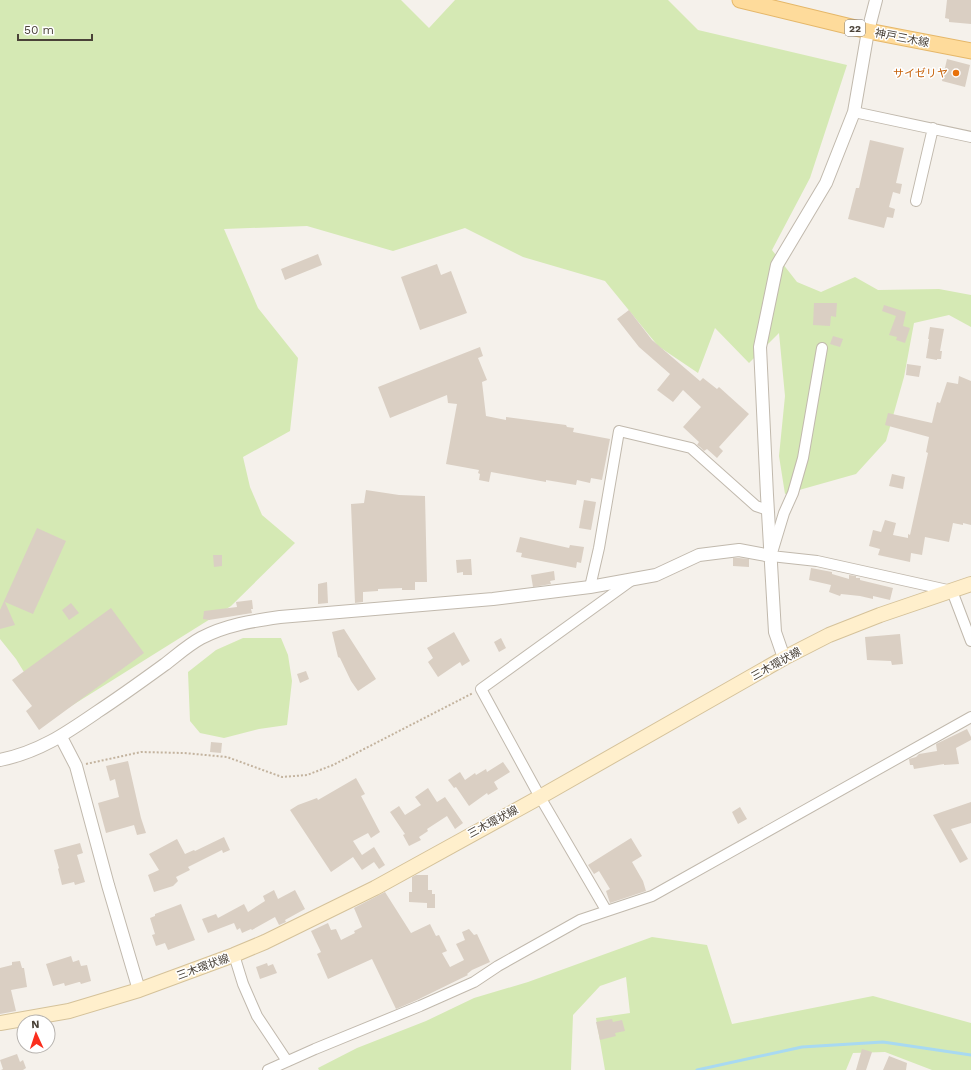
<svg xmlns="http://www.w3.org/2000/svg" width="971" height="1070" font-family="'Work Sans','Noto Sans JP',sans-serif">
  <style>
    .green { fill: #d5e9b4 }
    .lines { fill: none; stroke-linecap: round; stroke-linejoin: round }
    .stream { stroke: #a8d9f1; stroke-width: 3 }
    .building { fill: #dacfc3 }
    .minor-casing { stroke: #c1b9ad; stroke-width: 12 }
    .tertiary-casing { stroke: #c1b9ad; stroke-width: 14 }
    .secondary-casing { stroke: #d5c29a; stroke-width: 16 }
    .primary-casing { stroke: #e5b769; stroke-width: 17 }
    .path { stroke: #c3b39e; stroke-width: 2; stroke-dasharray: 2 2; stroke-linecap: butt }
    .minor { stroke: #fff; stroke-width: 10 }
    .tertiary { stroke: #fff; stroke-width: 12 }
    .secondary { stroke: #ffefcc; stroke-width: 14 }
    .primary { stroke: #fedb9b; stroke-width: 15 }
    .food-dot { fill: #e8710a; stroke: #fff; stroke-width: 1.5 }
    .labels { text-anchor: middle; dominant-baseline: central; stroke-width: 3; stroke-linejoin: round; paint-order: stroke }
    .shield { fill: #fff; stroke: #807b74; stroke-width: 1 }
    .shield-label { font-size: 10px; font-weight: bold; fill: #4a4238 }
    .street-label { font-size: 11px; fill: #4a4238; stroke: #fff }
    .food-label { font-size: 11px; fill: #c56008; stroke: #fff; text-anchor: end }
  </style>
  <rect width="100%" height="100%" fill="#f5f1eb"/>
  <!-- green -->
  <path class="green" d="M0 0H401L429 28 455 0H668L698 30 847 65 810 178 772 250 797 282 821 292 855 277 878 290 939 289 971 295V327L949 315 914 323 904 377 886 441 856 474 785 494 779 456 785 396 779 333 749 363 715 328 698 373 658 346 605 281 523 257 465 228 393 251 307 226 224 229 258 308 298 358 290 431 243 457 250 487 262 515 295 543 231 606 52 718 16 659 0 639Z
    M243 638H281L288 655 292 681 287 725 259 729 224 738 200 733 190 721 188 672 216 650Z
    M652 937 707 945 732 1024 873 996 971 1023V1070H932L885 1052 853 1053 846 1070H605L596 1018 630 1013 626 977 600 986 573 1015 571 1070H319L318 1068 357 1048 426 1021 474 998 528 982Z"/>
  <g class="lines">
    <!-- stream -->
    <path class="stream" d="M697 1070 802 1047 883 1042 971 1055"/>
  </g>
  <!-- building -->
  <path class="building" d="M947 0H971V24L949 22V19L945 18Z
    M947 59 970 65 965 87 942 81Z
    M870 140 904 148 896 183 902 184 900 194 893 192 889 207 895 209 893 218 887 217 884 228 848 219 856 188H859Z
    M318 254 322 265 285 280 281 269Z
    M437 264 441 275 451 271 467 313 420 330 401 277Z
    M814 303H837L836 317 831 316 830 326 813 325Z
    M884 305 906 312 903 326 910 328 905 343 896 340 897 337 889 335 896 316 882 311Z
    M629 310 652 340 700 381 703 378 717 389 719 387 749 414 719 447 723 451 717 458 707 449 704 451 700 447 697 445 699 442 683 427 701 407 683 390 673 402 657 390 670 374 639 347 617 319Z
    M930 327 944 329 940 351H942L941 359H937V360L926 358 929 339H928Z
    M833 336 843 339 840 347 830 344Z
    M480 347 483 356 478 358 487 380 482 382 486 416 506 420V417L566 425 567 427 574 428 573 432 610 439 602 480 591 478 590 483 577 480 576 485 546 480V482L491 472 489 482 479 480 480 474 478 473 479 470 446 464 457 404 448 403 447 395 390 418 378 387Z
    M907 364 921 366 919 377 906 375Z
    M959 376 971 381V525L963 523V525L953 523 949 542 925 537 922 555 911 553 910 562 878 555 880 549 869 546 873 530 881 532 885 520 896 523 893 535 908 538V534L910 535 928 453 926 452 929 437 885 425 888 413 932 423 937 402 940 403 947 382 958 384Z
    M892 474 905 477 903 489 889 486Z
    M366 490 399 495 425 496 427 582H415V590H402V588L378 589V591L363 592V602L355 603 351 504 364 503Z
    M584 500 596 502 591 530 579 528Z
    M37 528 66 541 33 614 5 602 15 625 0 629V610Z
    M520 537 569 548 570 545 584 547 581 563 577 562 576 568 521 557 522 553 516 552Z
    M213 555H222V566L214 567Z
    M733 558H739L749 559V567L733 566Z
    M471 559 472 575H463V572L457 573 456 560Z
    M811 568 832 572V574L849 579V575L856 576V578H860V580L893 588 890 600 873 596V599L860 596 841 594 840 596 829 592 831 585 809 580Z
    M554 571 555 580 550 581 551 584 533 587 531 575Z
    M327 582 328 603 318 604V584Z
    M252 600 253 609H251L252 613 209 620 203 619 204 611 237 607 236 602Z
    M71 603 79 613 69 620 62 610Z
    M111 608 144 653 39 730 26 711 32 706 12 680Z
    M344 629 376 679 358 691 351 681 340 658 338 657 332 632Z
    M454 632 470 661 462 666 460 662 438 677 428 662 433 658 427 648Z
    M900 634 903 664 892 665 891 661 867 660 865 637Z
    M501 638 506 648 499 652 494 642Z
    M306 671 309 679 300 683 297 674Z
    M967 729 971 737V740L956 748 959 764 944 765V764L914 769 913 765H910L909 759 916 757 919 754 937 751 936 744Z
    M211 742 222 743 221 753 210 752Z
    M128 761 141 818 146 833 137 835 134 825 106 833 98 803 119 797 115 779 110 781 106 766Z
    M503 762 510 772 494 782 498 789 488 795 487 793 469 806 456 787 454 788 448 780 460 772 465 780 475 773 476 775 486 769 487 772Z
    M356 778 365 794 361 796 380 832 371 838 368 833 353 841 362 855 374 847 385 865 379 869 374 862 362 870 353 857 331 872 290 810 298 805 317 798 318 800Z
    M428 788 437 802 445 797 463 823 455 829 447 816 427 829 428 831 419 837 421 840 409 846 403 835 405 834 390 812 399 806 405 815 421 805 415 797Z
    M971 802V823L951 829 968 859 960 863 933 815Z
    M740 807 747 819 738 824 732 812Z
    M224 837 230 850 223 853 222 850 188 867 190 870 176 877 178 881 173 886 154 892 148 875 159 870 149 854 177 839 185 854 194 850 195 851Z
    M631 838 642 856 632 862 643 881 646 891 610 903 606 891 610 889 599 871 594 874 588 865Z
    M80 843 83 853 77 855 85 882 75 885 74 882 62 885 58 869 59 868 54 850Z
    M416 875H428V890H432V894H435V908H427V903L409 902V892H412V877Z
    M274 890 278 899 295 890 305 909 285 920 286 922 279 925 275 917 252 930 251 929 242 933 240 928 237 930 234 923 208 933 202 919 216 914 218 918 244 904 248 912 265 901 263 896Z
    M385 892 411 933 430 924 436 936 439 935 447 951 442 953 450 967 464 960 456 944 465 940 462 932 469 929 474 935 477 934 490 962 472 970 467 974 468 975 417 1000 396 1009 372 959 328 979 317 954 321 952 311 931 328 923 331 930 336 929 341 940 355 933 354 931 362 927 354 908Z
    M181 904 195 940 168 950 165 943 156 946 152 935 155 934 150 918 155 916V914Z
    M71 956 73 962 79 960 81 966 87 965 91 981 81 984 80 982H79L65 986 64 983 53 986 46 964Z
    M20 961 22 968H24L27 987 11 990 16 1011 0 1014V968L12 965V962Z
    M267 963 268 966 273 964 277 973 260 979 256 967Z
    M612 1019 613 1022 622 1020 625 1031 615 1033 616 1036 600 1040 596 1022Z
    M862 1049 872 1052 866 1070H856Z
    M17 1054 20 1062 23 1060 26 1068 23 1070H1L3 1069 0 1060Z
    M889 1056 907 1063 906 1070H883Z"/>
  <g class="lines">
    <!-- minor casing -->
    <g class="minor-casing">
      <path id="minor" d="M854 112 971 137
        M916 201 933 128
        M822 348 803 458 793 493 784 513 771 556 817 561 952 591 971 641
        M590 587 599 548 619 431 691 448 756 506 768 510
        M606 910 540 797 481 689 632 580
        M234 955 243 984 257 1016 287 1061
        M268 1070 315 1049 420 1006 474 982 498 966 580 920 652 896 971 717"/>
    </g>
    <!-- tertiary casing -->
    <g class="tertiary-casing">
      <path id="tertiary" d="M784 658 775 632 767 495 760 347 777 265 826 183 854 112 868 31 876 0
        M61 737 76 766 108 885 139 990
        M0 760C39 752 65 734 97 712 120 697 142 681 164 665 176 656 188 645 201 638 226 625 252 621 280 617L493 599 590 587 656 575 699 555 739 550 771 556"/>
    </g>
    <!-- secondary casing -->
    <g class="secondary-casing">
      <path id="secondary" d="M0 1023 69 1011 139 990 234 955 265 942 375 888 540 797 784 658 829 635 880 615 971 584"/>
    </g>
    <!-- primary casing -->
    <g class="primary-casing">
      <path id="primary" d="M740 0 868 31 971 51"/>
    </g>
    <!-- path -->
    <path class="path" d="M86 764 141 752 184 753 227 757 282 777 307 775 333 765 473 693"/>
    <!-- minor -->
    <use href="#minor" class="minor"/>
    <!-- tertiary -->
    <use href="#tertiary" class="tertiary"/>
    <!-- secondary -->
    <use href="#secondary" class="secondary"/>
    <!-- primary -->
    <use href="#primary" class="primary"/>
  </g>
  <!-- markers -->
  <circle class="food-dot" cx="956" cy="73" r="4"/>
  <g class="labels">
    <!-- shield labels -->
    <rect class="shield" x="845" y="20" width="20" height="16" rx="3"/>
    <g class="shield-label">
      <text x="855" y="28">22</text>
    </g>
    <!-- street labels -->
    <g class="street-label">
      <text transform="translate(902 38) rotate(11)">神戸三木線</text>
      <text transform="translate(776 664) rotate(-29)">三木環状線</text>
      <text transform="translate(493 822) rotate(-28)">三木環状線</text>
      <text transform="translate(203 967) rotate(-20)">三木環状線</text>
    </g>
    <!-- food labels -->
    <g class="food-label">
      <text x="948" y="73">サイゼリヤ</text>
    </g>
  </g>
  <!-- north arrow -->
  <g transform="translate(36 1034) rotate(357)"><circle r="19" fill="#ffffff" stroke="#b7b3af"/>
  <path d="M0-3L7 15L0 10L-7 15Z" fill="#fb2e1d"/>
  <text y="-6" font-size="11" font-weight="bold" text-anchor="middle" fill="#4a4238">N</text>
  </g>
  <!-- scale -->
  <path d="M18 34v6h74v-6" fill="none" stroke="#4a4238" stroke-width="2"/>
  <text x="24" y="34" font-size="12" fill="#4a4238" stroke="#ffffff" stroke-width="3" paint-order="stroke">50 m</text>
</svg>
